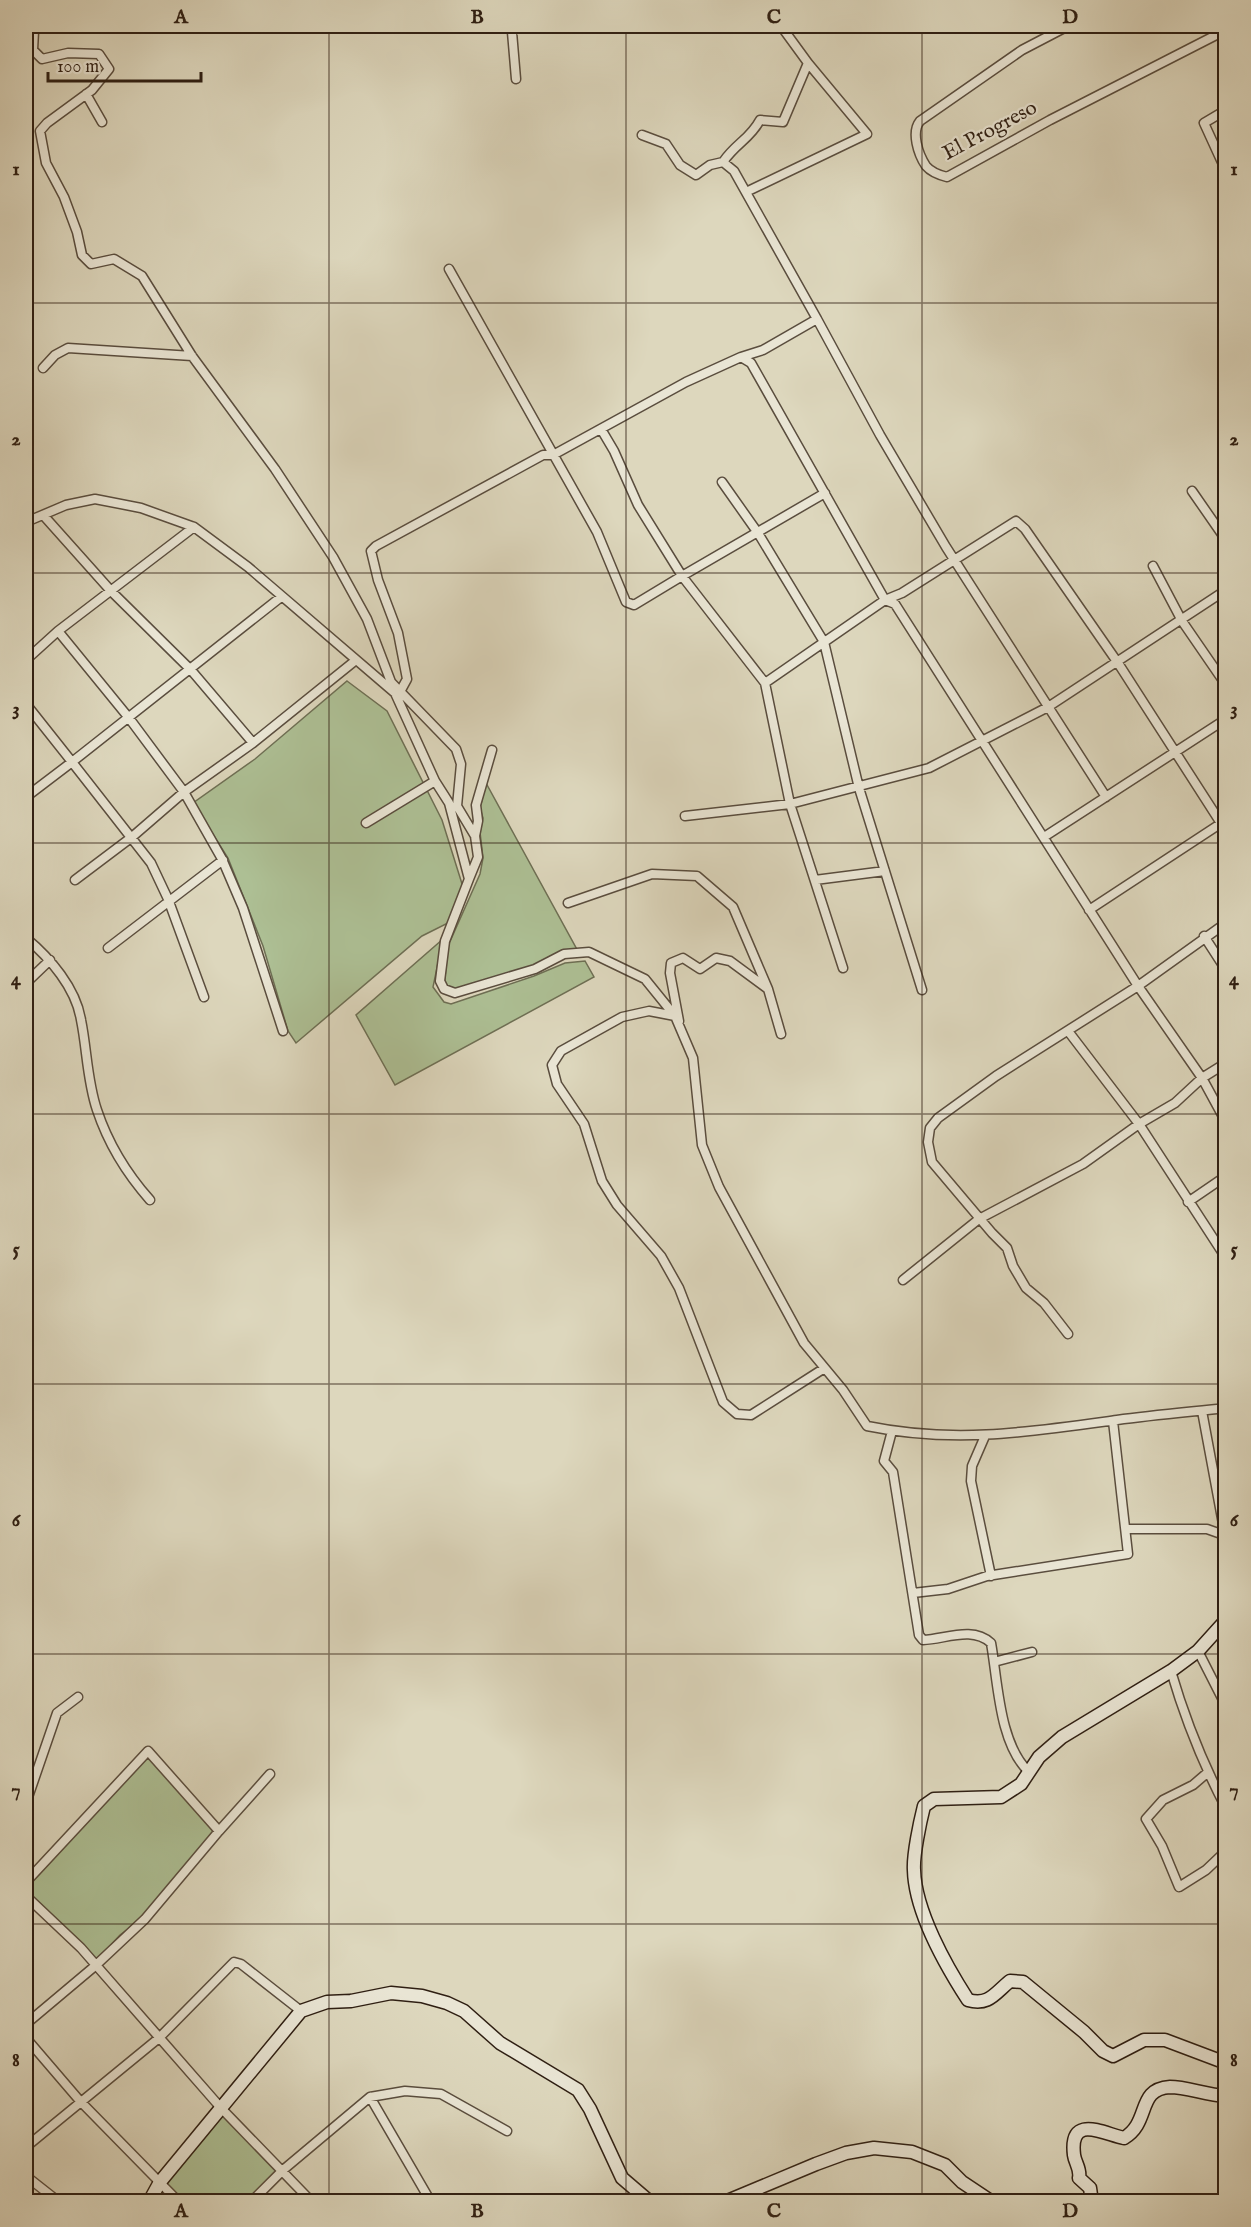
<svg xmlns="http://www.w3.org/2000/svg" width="1251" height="2227" font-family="'IM FELL English',serif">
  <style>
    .green { fill: #adbf94; stroke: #6e6f54; stroke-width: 1.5 }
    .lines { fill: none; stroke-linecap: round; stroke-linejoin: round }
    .street-casing { stroke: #5a4d3e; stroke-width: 11 }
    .secondary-casing { stroke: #2f1f13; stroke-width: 15 }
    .street { stroke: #e9e5d4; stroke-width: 8 }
    .secondary { stroke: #e9e5d4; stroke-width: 12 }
    .grid { fill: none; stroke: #2f1f13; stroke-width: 1.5; stroke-opacity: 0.55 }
    .labels { text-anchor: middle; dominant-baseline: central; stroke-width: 4.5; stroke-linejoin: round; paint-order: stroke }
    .street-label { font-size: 21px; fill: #2f1f13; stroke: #e9e5d4 }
    .neatline { fill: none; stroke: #2f1f13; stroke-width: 2 }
    .grid-label { font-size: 20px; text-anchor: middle; font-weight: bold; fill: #2f1f13 }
  </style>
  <rect width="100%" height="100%" fill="#ddd7bd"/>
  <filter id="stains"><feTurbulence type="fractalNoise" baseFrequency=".00333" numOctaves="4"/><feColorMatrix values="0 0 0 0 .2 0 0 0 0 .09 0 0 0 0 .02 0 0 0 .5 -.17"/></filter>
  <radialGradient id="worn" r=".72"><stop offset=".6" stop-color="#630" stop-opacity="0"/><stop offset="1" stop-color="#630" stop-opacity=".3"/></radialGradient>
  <!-- green -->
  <path class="green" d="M347 681 387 711 442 820 463 887 450 922 422 936 296 1043 288 1031 263 946 228 858 193 803 255 759Z
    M486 783 580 955 566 954 455 995 444 988 448 946 480 874 483 858 480 832 483 818 480 808Z
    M443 939 433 987 444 1002 451 1004 534 976 565 963 585 961 594 977 395 1085 356 1015Z
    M147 1756 216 1832 141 1919 120 1935 95 1962 26 1892V1886Z
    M221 2111 280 2170 248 2201H182L162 2181Z"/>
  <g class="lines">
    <!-- street casing -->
    <g class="street-casing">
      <path id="street" d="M38 26 34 31 33 50 42 59 68 53 99 54 109 69 92 90 47 123 40 131 46 163 64 197 77 232 82 255 91 264 114 259 142 276 192 356 275 469 333 557 367 619 391 682 456 749 461 764 457 806 475 836
        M781 26 808 63
        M1068 26 1022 50 920 121C911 132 918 154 926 166 931 172 939 175 947 177L1050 120 1226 30
        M516 79 512 32 518 26
        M86 94 102 122
        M1226 110 1204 123 1226 171
        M642 135 666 144 680 165 696 175 710 165 723 162 734 171 817 319
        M723 162C736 143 750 139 760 120L783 122 808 63 867 134 746 192
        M449 269 597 532 626 602 634 605 682 576 765 683 885 600 895 604 1138 986 1202 1078 1226 1122
        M741 357 763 350 817 319 880 435 946 547 1106 797
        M43 368 55 355 68 348 192 356
        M601 429 614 451 638 505 682 576 825 493
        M722 482 758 533 824 642 859 788 922 990
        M1192 491 1226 540
        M44 516 111 591 191 670 253 743
        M26 522 66 505 95 499 141 508 194 527 248 567 395 693 401 690 407 679 398 633 378 580 371 551 376 546 543 455H553L686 382 741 357 751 363 885 600 902 593 1016 521 1025 529 1118 663 1226 831
        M1153 566 1182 621 1226 685
        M58 631 129 718 184 792 253 743 356 660
        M26 660 58 631 194 527
        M765 683 790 804 843 968
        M395 693 435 781 449 803 469 879 445 941 440 981 444 989 455 993 535 969 564 954 589 952 645 979 675 1016 693 1058 702 1145 719 1187 804 1343 843 1390 867 1426C954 1444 1030 1432 1117 1420 1153 1415 1189 1412 1226 1408
        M26 704 72 762 281 597
        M26 797 72 762 151 863 168 899 204 997
        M685 816 790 804 929 768 1048 707 1226 590
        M366 823 435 781
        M1044 837 1226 719
        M469 879 478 857 475 836 478 821 476 805 492 750
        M75 880 132 837 184 792 222 859 243 908 283 1031
        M815 880 885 871
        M568 903 652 874 697 876 733 907 768 989
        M1089 910 1220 824
        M1204 936 1226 970
        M26 938C50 958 76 988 81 1020 87 1049 87 1081 97 1110 108 1143 127 1174 150 1200
        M108 948 223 860
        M26 983 50 960
        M675 1016 649 1011 622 1017 561 1051 552 1065 557 1084 584 1124 602 1181 617 1205 661 1256 679 1288 723 1402 737 1414 751 1415 823 1369
        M679 1021 670 973 671 963 683 958 700 969 716 958 730 961 768 989 781 1034
        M1068 1031 1139 1124 1226 1258
        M1188 1202 1226 1176
        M903 1280 979 1219 1083 1164 1139 1124 1175 1103 1202 1078 1226 1063
        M1068 1334 1044 1303 1026 1288 1013 1266 1007 1248 992 1233 932 1162 928 1142 930 1128 938 1118 996 1076 1138 986 1226 923
        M1202 1411 1226 1540
        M892 1431 884 1461 893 1472 919 1635 923 1640C946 1639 972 1626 991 1643 998 1682 999 1744 1029 1772
        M985 1436 972 1466 971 1481 991 1576
        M1126 1529H1207L1224 1535
        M913 1593 948 1589 987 1576 1128 1554 1113 1421
        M1198 1651 1226 1706
        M994 1662 1032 1652
        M1171 1671C1185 1719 1203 1764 1226 1808
        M1207 1773 1193 1785 1163 1800 1146 1819 1162 1846 1179 1887 1206 1870 1226 1851
        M26 1803 57 1713 78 1697
        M219 1831 270 1774
        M26 1882 148 1751 219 1831 145 1919 95 1966 26 2024
        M26 1896 81 1948 221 2108 312 2202
        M26 2038 80 2101 179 2202
        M370 2097 431 2202
        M26 2147 159 2038 234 1962 241 1964 301 2011
        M26 2176 59 2202
        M251 2202 283 2170 370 2097 405 2091 441 2094 507 2131"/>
    </g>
    <!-- secondary casing -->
    <g class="secondary-casing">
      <path id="secondary" d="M1226 1620 1198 1651 1171 1671 1062 1737 1039 1757 1021 1784 1001 1797 934 1799 924 1806C920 1822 913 1855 914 1870 915 1911 946 1966 968 2000 989 2006 995 1993 1010 1981L1023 1982 1084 2032 1103 2051 1113 2056 1144 2040H1165L1226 2063
        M149 2202 160 2182 301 2011 327 2002 351 2001 391 1993 422 1996 447 2003 464 2011 500 2043 578 2090 590 2109 622 2178 650 2202
        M725 2202 816 2164 846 2153 874 2148 912 2152 945 2165 962 2182 992 2202
        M1092 2202 1090 2188 1079 2178C1081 2169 1075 2163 1074 2155 1069 2113 1104 2134 1124 2138 1151 2122 1136 2089 1170 2087 1187 2087 1206 2095 1226 2096"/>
    </g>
    <!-- street -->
    <use href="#street" class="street"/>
    <!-- secondary -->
    <use href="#secondary" class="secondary"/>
  </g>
  <!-- grid -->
  <path class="grid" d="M329 26V2202M626 26V2202M922 26V2202M26 303H1226M26 573H1226M26 843H1226M26 1114H1226M26 1384H1226M26 1654H1226M26 1924H1226"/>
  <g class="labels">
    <!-- street labels -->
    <g class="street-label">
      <text transform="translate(990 131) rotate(-28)">El Progreso</text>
    </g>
  </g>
  <!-- margin -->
  <rect width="1251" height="2227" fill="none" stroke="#ddd7bd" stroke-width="66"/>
  <!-- scale -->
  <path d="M48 72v9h153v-9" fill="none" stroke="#2f1f13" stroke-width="3"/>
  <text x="57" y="72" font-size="18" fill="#2f1f13" stroke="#e9e5d4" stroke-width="4.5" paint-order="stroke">100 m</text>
  <rect x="33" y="33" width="1185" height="2161" class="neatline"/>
  <g class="grid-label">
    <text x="181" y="23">A</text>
    <text x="477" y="23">B</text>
    <text x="774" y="23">C</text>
    <text x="1070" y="23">D</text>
    <text x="16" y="175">1</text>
    <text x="1234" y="175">1</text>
    <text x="16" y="445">2</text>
    <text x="1234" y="445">2</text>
    <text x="16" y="715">3</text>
    <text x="1234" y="715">3</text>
    <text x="16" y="985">4</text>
    <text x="1234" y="985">4</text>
    <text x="16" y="1255">5</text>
    <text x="1234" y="1255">5</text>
    <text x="16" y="1526">6</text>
    <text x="1234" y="1526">6</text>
    <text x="16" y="1796">7</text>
    <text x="1234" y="1796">7</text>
    <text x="16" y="2066">8</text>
    <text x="1234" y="2066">8</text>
    <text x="181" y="2217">A</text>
    <text x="477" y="2217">B</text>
    <text x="774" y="2217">C</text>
    <text x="1070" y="2217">D</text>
  </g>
  <rect width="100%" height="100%" filter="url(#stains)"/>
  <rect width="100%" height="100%" fill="url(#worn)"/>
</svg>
